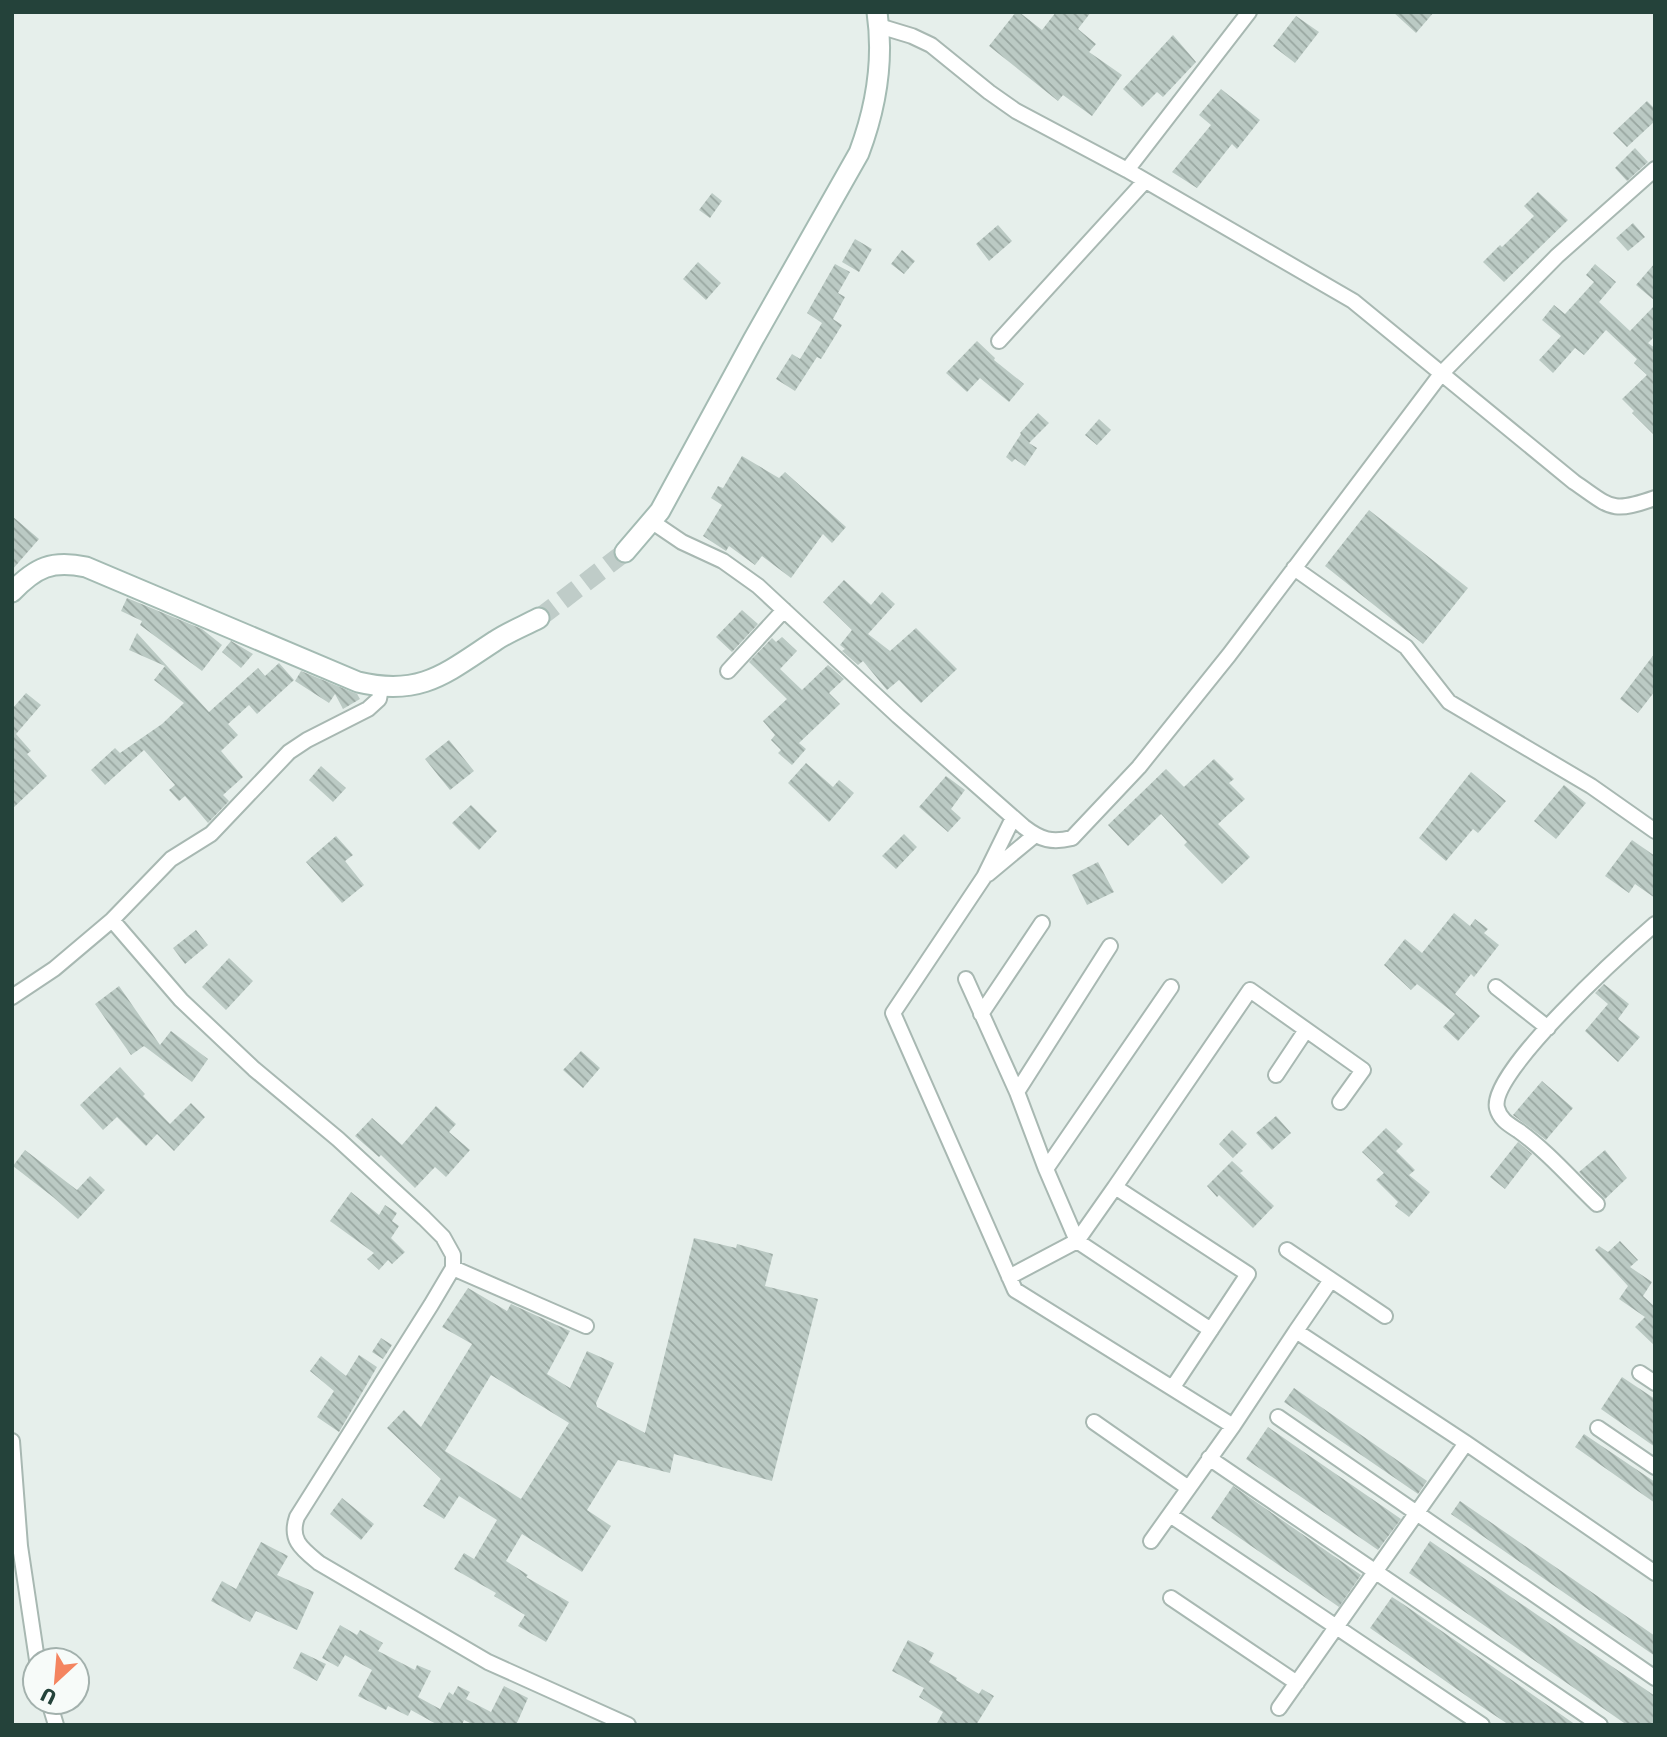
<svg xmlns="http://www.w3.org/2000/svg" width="1667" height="1737" font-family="'DejaVu Sans',sans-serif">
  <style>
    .building { fill: url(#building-back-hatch); fill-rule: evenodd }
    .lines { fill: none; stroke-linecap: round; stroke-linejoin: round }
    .secondary-tunnel { stroke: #bfccc8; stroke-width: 19; stroke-dasharray: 19 10; stroke-linecap: butt }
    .street-casing { stroke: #a8b8b2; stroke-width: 18 }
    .secondary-casing { stroke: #a4bbb3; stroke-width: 23 }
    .street { stroke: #fff; stroke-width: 14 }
    .secondary { stroke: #fff; stroke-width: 19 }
  </style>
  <defs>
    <pattern id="building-back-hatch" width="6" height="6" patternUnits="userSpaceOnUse" patternTransform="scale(1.75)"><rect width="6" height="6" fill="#bbcac4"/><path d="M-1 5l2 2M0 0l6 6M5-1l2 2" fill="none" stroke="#98a6a0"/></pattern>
  </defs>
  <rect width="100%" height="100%" fill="#e6efeb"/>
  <!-- building -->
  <path class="building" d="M1016 12H1019L1042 30 1056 12H1091L1078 29 1096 44 1089 52 1122 75 1092 116 1063 95 1058 101 989 46Z
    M1393 12H1434L1416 33Z
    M1296 16 1319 32 1295 63 1273 46Z
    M1173 35 1196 62 1163 97 1157 92 1142 107 1123 89Z
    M1221 89 1260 120 1237 149 1232 144 1197 188 1172 172 1211 125 1199 115Z
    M1647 101 1655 109V121L1627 147 1613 133Z
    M1635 148 1648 162 1627 181 1615 168Z
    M1538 192 1568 220 1504 282 1483 262 1500 245 1502 247 1534 216 1524 206Z
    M712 193 722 201 710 218 699 210Z
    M1633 223 1645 237 1628 251 1616 238Z
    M998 225 1012 241 989 261 976 244Z
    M855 239 872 249 859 272 842 262Z
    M902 250 915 261 904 274 891 264Z
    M698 262 721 283 706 300 683 279Z
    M1655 263V301L1636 285Z
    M835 264 850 272 838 293 845 297 833 319 842 325 821 359 817 357 795 391 776 379 792 354 800 359 822 323 807 313Z
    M1595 264 1616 282 1599 302 1630 331 1655 305V336L1648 343 1655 348V436L1632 413 1634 411 1622 399 1647 375 1634 363 1637 359 1606 330 1584 355 1575 348 1553 373 1539 360 1561 336 1542 320 1554 305 1565 314 1594 282 1586 275Z
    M977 341 995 358 994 360 1024 384 1009 402 980 378 967 392 946 373Z
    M1038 413 1049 423 1029 443 1037 448 1025 466 1015 459 1012 462 1006 457 1021 434 1020 433Z
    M1099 419 1111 430 1097 445 1085 435Z
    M742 456 779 478 785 472 846 527 832 543 823 534 791 578 762 556 755 565 729 546 726 551 703 536 722 505 711 498 718 486 723 488Z
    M1369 510 1468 588 1423 644 1325 566Z
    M12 516 39 539 12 570Z
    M844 580 871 605 882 592 895 604 868 634 890 651 916 628 957 669 921 703 899 680 887 690 863 661 858 665 842 651 845 649 840 645 852 630 823 602Z
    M127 598 202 629 222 645 202 671 140 625 142 621 121 611Z
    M742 610 758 624 732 652 716 637Z
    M137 633 209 712 258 668 265 676 279 663 294 680 257 714 249 705 228 724 238 735 221 751 243 777 223 795 229 801 208 823 185 796 179 801 169 790 175 785 144 750 105 785 91 770 115 748 120 753 162 724 184 703 154 680 165 666 129 650Z
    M782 637 797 651 780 669 802 690 828 665 844 679 829 693 840 704 799 743 806 749 792 765 778 753 781 750 771 740 775 735 763 721 787 699 749 662 772 638 776 642Z
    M231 641 253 654 241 668 222 652Z
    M1655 653V691L1638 713 1620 699Z
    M301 671 357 694 360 699 343 709 335 694 329 703 295 681Z
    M26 693 41 705 16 734 31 751 27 754 47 776 12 809V709Z
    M449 740 474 771 450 790 425 759Z
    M1214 759 1234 779 1229 783 1245 799 1218 824 1250 857 1222 884 1184 845 1187 842 1161 814 1128 846 1108 825 1166 769 1184 787Z
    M806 763 833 787 839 780 854 793 829 822 788 783Z
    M321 766 346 788 333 802 309 780Z
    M1471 772 1506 801 1478 833 1473 829 1446 861 1419 838Z
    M946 776 965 790 951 809 961 818 948 832 919 807Z
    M1564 785 1586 803 1556 839 1534 821Z
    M471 805 497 831 479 850 452 823Z
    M904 834 917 847 896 869 882 856Z
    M336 836 353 855 345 861 364 885 342 903 306 862Z
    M1632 840 1655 856V898L1635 884 1629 893 1605 876Z
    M1098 862 1114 892 1087 905 1072 875Z
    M1454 913 1470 926 1475 919 1488 929 1484 933 1499 945 1474 977 1471 974 1455 994 1480 1016 1458 1041 1443 1027 1455 1014 1417 984 1411 990 1384 965 1405 939 1422 953Z
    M196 930 208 945 185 964 173 948Z
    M229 958 253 981 226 1010 202 987Z
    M1604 984 1629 1004 1618 1019 1640 1037 1618 1062 1585 1031 1608 1004 1595 993Z
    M119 986 160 1045 171 1031 208 1059 192 1082 144 1046 131 1055 95 1004Z
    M581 1051 600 1068 583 1088 563 1070Z
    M120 1067 145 1094 143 1096 170 1124 191 1103 205 1117 174 1151 157 1134 146 1146 117 1117 103 1130 80 1105Z
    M1542 1081 1573 1108 1546 1140 1513 1115Z
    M436 1106 456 1124 449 1132 470 1150 446 1177 435 1167 415 1188 381 1155 379 1157 355 1136 372 1118 402 1145Z
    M1276 1116 1291 1133 1272 1150 1256 1133Z
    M1386 1128 1403 1144 1396 1151 1415 1170 1409 1175 1430 1192 1409 1217 1395 1206 1398 1202 1376 1180 1384 1173 1362 1152Z
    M1232 1130 1247 1144 1233 1158 1219 1144Z
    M1518 1142 1532 1154 1505 1189 1490 1177Z
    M25 1150 77 1190 90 1176 105 1190 78 1219 53 1197 13 1166Z
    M1605 1150 1627 1178 1605 1199 1579 1172Z
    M1232 1161 1243 1171 1240 1173 1274 1206 1253 1228 1219 1195 1217 1197 1207 1186Z
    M351 1192 379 1215 385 1205 397 1213 392 1221 399 1226 391 1238 405 1252 392 1264 388 1260 379 1270 367 1259 374 1253 330 1221Z
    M694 1238 736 1248 737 1244 773 1254 765 1286 818 1299 772 1481 674 1454 670 1473 618 1460 587 1510 611 1526 582 1572 522 1534 506 1561 528 1575 526 1577 569 1602 546 1642 518 1626 525 1615 494 1596 496 1593 454 1569 464 1553 474 1559 497 1520 459 1496 444 1519 423 1506 441 1479 387 1428 404 1410 421 1427 472 1344 442 1327 468 1288 507 1311 511 1304 570 1331 547 1374 570 1388 587 1351 614 1363 596 1403 597 1407 645 1433ZM491 1375 569 1423 521 1499 445 1451Z
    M1620 1241 1638 1260 1630 1267 1652 1282 1643 1296 1655 1307V1346L1635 1327 1645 1317 1619 1299 1628 1286 1595 1250 1599 1246 1608 1252Z
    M381 1338 392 1345 383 1359 372 1352Z
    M359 1355 377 1367 339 1432 317 1417 334 1391 310 1371 321 1356 346 1376Z
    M1622 1377 1655 1399V1447L1601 1409Z
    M1294 1388 1427 1481 1418 1494 1284 1402Z
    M1268 1427 1401 1519 1378 1550 1246 1459Z
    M1584 1434 1655 1482V1503L1575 1447Z
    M1233 1486 1361 1575 1339 1607 1211 1518Z
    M342 1498 374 1524 361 1540 330 1514Z
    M1460 1501 1655 1636V1656L1451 1514Z
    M1430 1541 1655 1696V1725H1627L1409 1573Z
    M261 1542 288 1556 277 1575 314 1592 297 1630 256 1611 250 1622 211 1601 222 1581 236 1589Z
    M1392 1597 1403 1604 1576 1725H1509L1478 1704 1370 1628Z
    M340 1625 357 1635 360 1630 383 1643 378 1651 415 1670 417 1665 431 1671 418 1697 440 1709 449 1692 453 1695 458 1686 470 1692 466 1699 491 1712 504 1686 528 1698 516 1725H474L464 1720 462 1725H438L411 1710 408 1716 388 1706 386 1710 358 1696 372 1670 345 1655 338 1667 322 1658Z
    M908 1640 934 1653 929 1662 957 1678 956 1680 979 1694 982 1689 994 1696 976 1725H936L943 1712 919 1697 924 1688 892 1671Z
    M301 1652 326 1664 317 1681 293 1668Z"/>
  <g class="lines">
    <!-- secondary-tunnel -->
    <path class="secondary-tunnel" d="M539 618 625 552"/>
    <!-- street casing -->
    <g class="street-casing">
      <path id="street" d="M879 26 912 36 931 45 989 92 1016 111 1127 170 1353 301 1574 482C1611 507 1610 514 1655 498
        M1127 170 1249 12
        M999 341 1145 181
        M651 521 682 542 723 561 758 586 898 716 1024 827C1041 840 1052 843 1072 838L1139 767 1229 655 1441 374 1557 256 1655 169
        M1294 568 1406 647 1449 702 1591 786 1655 831
        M728 671 784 610
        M1013 818 984 877 893 1013 1015 1290 1233 1426
        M988 874 1035 835
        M112 920 181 1000 254 1069 338 1139 424 1218 443 1237 453 1255V1268L431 1305 297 1517C289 1540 302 1549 319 1563L488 1662 628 1725
        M966 979 1017 1092 1046 1169 1077 1241 1211 1330
        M1496 987 1548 1028
        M12 997 54 969 112 920 171 859 211 834 289 752 307 740 368 709 379 699 381 688
        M981 1014 1042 923
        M1276 1075 1306 1030
        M1017 1092 1110 946
        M1046 1169 1171 987
        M1597 1204C1571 1179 1548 1152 1519 1131 1510 1125 1500 1120 1497 1108 1488 1073 1626 949 1655 924
        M1287 1250 1385 1316
        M453 1268 586 1326
        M1009 1277 1077 1241 1115 1187
        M1296 1331 1331 1280
        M1640 1373 1655 1383
        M1173 1387 1248 1274 1115 1187 1250 990 1363 1070 1340 1102
        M1278 1417 1655 1678
        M1094 1422 1187 1487
        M1598 1428 1655 1467
        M12 1441 20 1546 37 1660
        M1209 1458 1600 1725
        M1170 1515 1482 1725
        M1151 1541 1233 1426 1296 1331 1466 1443 1655 1573
        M1171 1598 1297 1683
        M49 1702 56 1725
        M1279 1708 1466 1443"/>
    </g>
    <!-- secondary casing -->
    <g class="secondary-casing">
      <path id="secondary" d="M625 552 660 511 753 340 859 153C876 108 884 60 877 12
        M12 592C36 567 52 560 86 567L358 682C421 697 446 673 495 641 508 632 524 626 539 618"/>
    </g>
    <!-- street -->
    <use href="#street" class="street"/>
    <!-- secondary -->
    <use href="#secondary" class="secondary"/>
  </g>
  <!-- border -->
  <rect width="1667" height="1737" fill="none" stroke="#24423a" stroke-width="28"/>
  <!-- north arrow -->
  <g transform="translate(56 1681) rotate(206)"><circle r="33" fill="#f7fbf9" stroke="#a3b1ad" stroke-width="2"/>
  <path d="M0-5L12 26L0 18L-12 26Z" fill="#f4845f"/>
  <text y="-10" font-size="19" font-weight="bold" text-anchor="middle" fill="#24423a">U</text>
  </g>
</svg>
